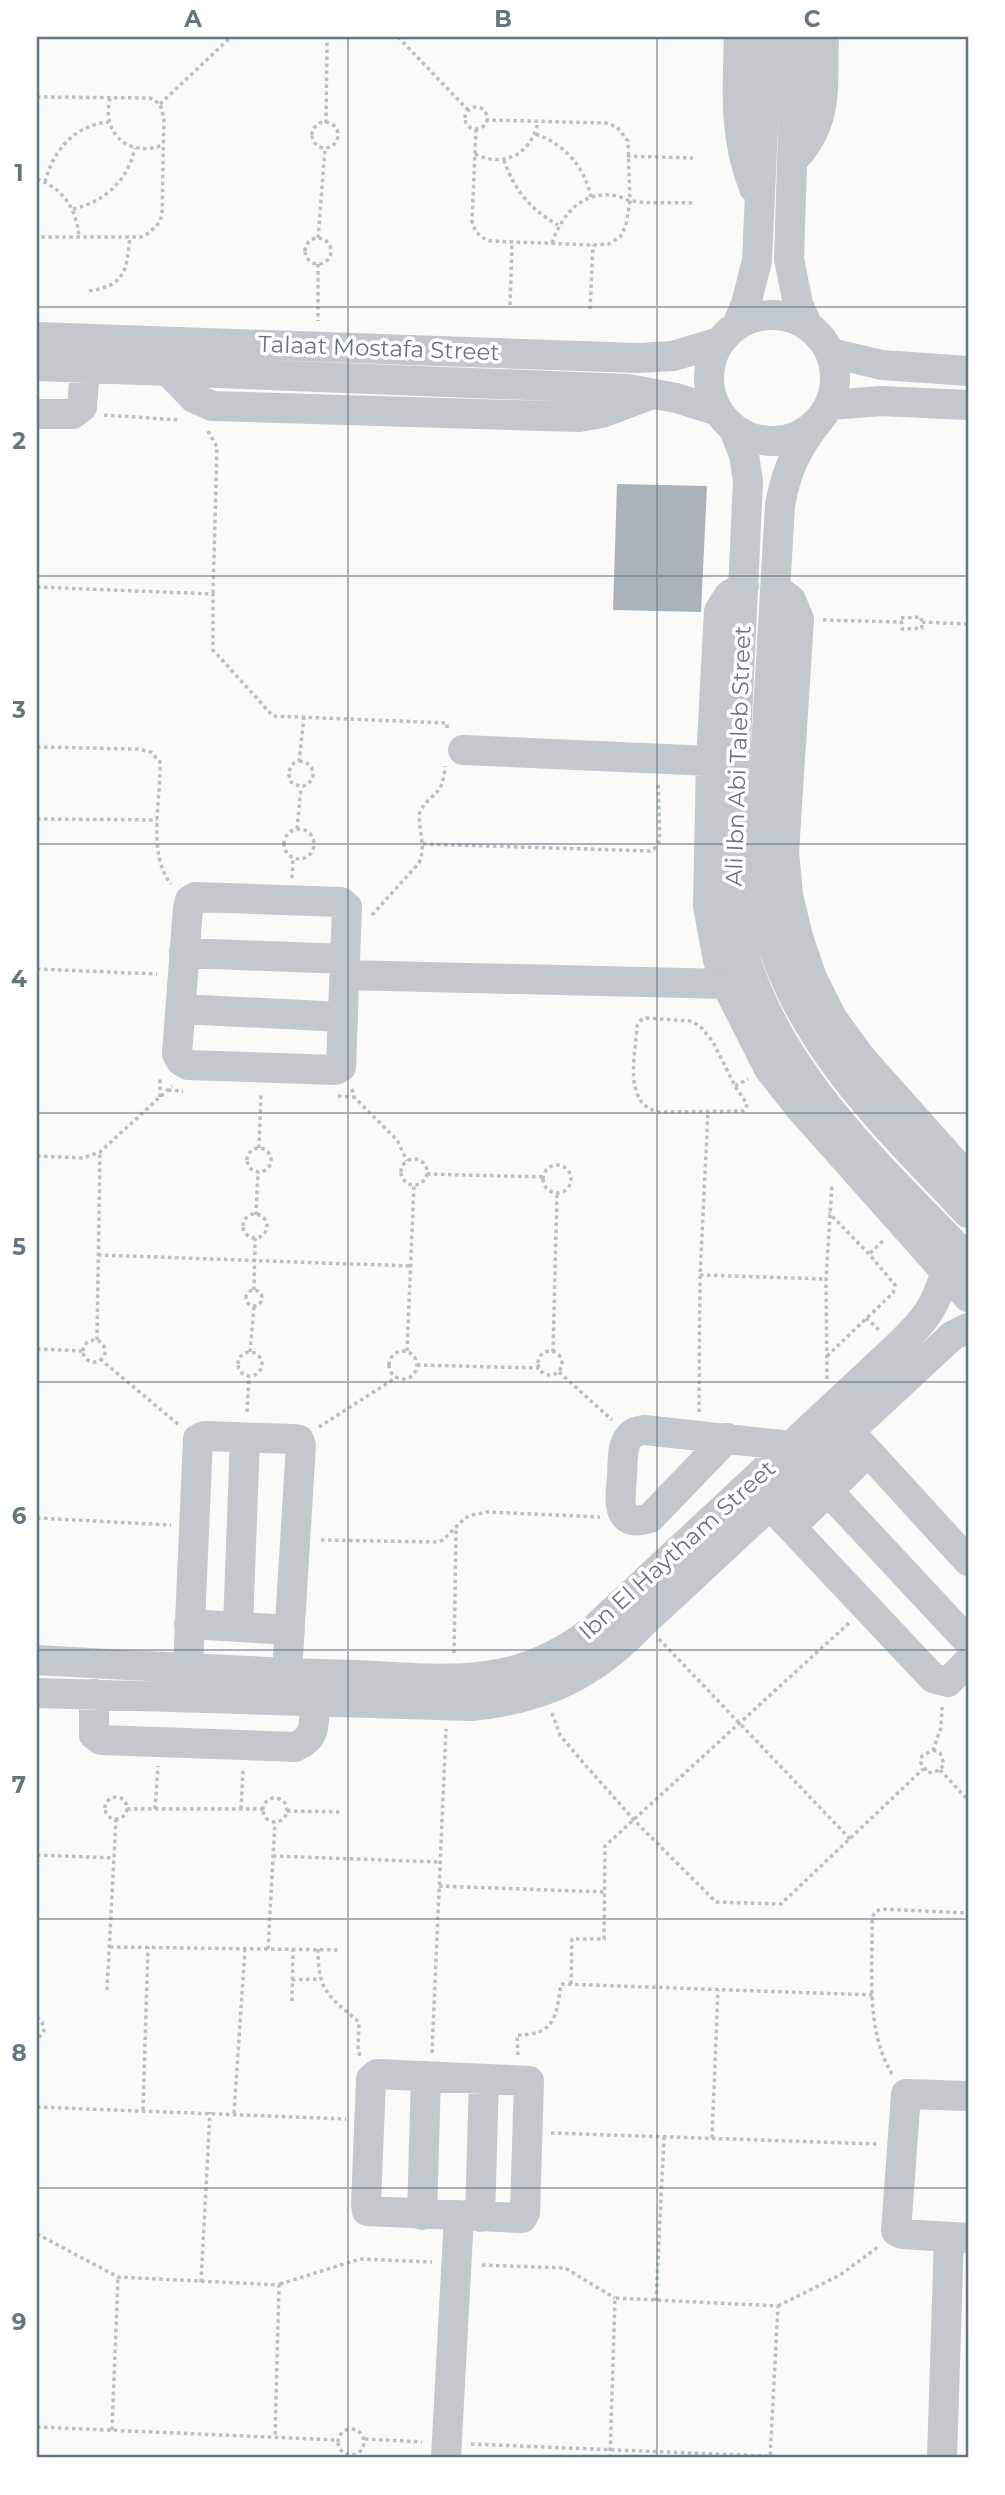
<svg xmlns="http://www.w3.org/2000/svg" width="1005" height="2495" font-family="Montserrat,sans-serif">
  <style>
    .building { fill: #aab3b9 }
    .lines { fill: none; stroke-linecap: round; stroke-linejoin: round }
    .path { stroke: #bbbfc2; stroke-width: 3.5; stroke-dasharray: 3.5 3.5; stroke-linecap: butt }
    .minor { stroke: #c3c8cc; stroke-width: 30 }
    .grid { fill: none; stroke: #657683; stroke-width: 2; stroke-opacity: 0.55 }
    .labels { text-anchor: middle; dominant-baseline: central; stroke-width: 7; stroke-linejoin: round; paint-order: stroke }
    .street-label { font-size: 23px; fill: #657683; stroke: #fff }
    .neatline { fill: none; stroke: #657683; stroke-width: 2.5 }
    .grid-label { font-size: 23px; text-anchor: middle; font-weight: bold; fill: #657683 }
  </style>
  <rect width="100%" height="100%" fill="#fafaf8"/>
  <!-- building -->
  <path class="building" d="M617 484 707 486 701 612 613 610Z"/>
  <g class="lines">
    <!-- path -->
    <path class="path" d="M398 37 468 110
      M37 97 150 98 160 104 164 118 162 216 158 224 149 233 141 237H37
      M110 98C101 134 129 158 163 145
      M160 104 231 37
      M465 118a11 11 0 1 1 22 0a11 11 0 1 1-22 0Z
      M312 135a13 13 0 1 1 26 0a13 13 0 1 1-26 0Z
      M326 123 327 37
      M476 129 472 221C475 232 479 237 490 241L593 245 609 244 621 236 626 225 630 201 628 141 617 127 606 123 487 120
      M536 134C565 145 584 166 591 197
      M475 154C504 168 531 155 538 122
      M627 156 693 158
      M504 160C514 190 531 210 558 225
      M37 179C64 189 76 209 79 236
      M45 182C53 151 74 125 109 122
      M73 209C106 201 127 181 135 148
      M318 238 325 149
      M305 251a13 13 0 1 1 26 0a13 13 0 1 1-26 0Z
      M552 243C562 215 582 189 617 196 622 197 627 201 632 201 652 204 673 202 693 203
      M318 264V321
      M89 291C126 285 126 271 130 238
      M510 305 512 242
      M590 309 593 245
      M104 415 180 420
      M208 431 217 447 213 594
      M37 587 213 594V650L273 716 447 723V730
      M901 618 921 617 922 628 902 629Z
      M823 620 901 622
      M922 622 968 624
      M37 747 137 749 151 752 160 762C161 799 147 855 171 884
      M299 761C317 763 318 782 301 787L291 782 288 772 294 763 299 761 304 717
      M37 819 157 820
      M284 844a15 15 0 1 1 30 0a15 15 0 1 1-30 0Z
      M297 829 301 787
      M423 844 650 851 655 848 660 840 658 782
      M292 878 293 859
      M372 915 419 863C427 845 417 829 420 811 433 790 443 797 445 766
      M37 969 157 974
      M646 1018 690 1021 700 1026 713 1042 735 1086 747 1104 746 1109 743 1111 658 1112C622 1103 636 1053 637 1026L642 1019Z
      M735 1086 748 1079
      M352 1089 354 1097 397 1140 407 1161
      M168 1090 183 1091
      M338 1096 354 1097
      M160 1097V1076
      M259 1148 261 1094
      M247 1160a12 12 0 1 1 24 0a12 12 0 1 1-24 0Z
      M37 1156 83 1158 100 1152 172 1086
      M401 1172a13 13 0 1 1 26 0a13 13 0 1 1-26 0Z
      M543 1179a14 14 0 1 1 28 0a14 14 0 1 1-28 0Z
      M427 1174 544 1177
      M243 1226a12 12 0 1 1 24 0a12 12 0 1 1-24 0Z
      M256 1215 258 1172
      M870 1253 885 1239
      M98 1255 410 1266
      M700 1275 826 1279
      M246 1298a8 8 0 1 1 16 0a8 8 0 1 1-16 0Z
      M254 1290 255 1238
      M866 1318 880 1331
      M97 1340 100 1152
      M83 1351a11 11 0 1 1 22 0a11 11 0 1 1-22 0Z
      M37 1349 83 1351
      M407 1351 414 1185
      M538 1363a12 12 0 1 1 24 0a12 12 0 1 1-24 0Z
      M389 1365a14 14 0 1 1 28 0a14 14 0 1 1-28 0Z
      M250 1352 254 1307
      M553 1352 557 1193
      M238 1364a12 12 0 1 1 24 0a12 12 0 1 1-24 0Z
      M827 1356 893 1293 895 1285 869 1254 829 1213
      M100 1359 179 1425
      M417 1365 539 1368
      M559 1372 612 1420
      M827 1379 826 1279 832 1184
      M247 1412 249 1376
      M699 1412 700 1275 708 1112
      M319 1427 397 1377
      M37 1518 171 1525
      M321 1540 438 1542 443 1540 465 1518 472 1515 487 1512 600 1517
      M659 1639 850 1839
      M454 1653 456 1528
      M552 1713 560 1735 580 1759 634 1820 716 1902 781 1904 923 1769
      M933 1750 940 1753 944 1764 940 1770 928 1773 921 1763 922 1756 933 1750 941 1728 942 1707
      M940 1770 968 1800
      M105 1808a11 11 0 1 1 22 0a11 11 0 1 1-22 0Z
      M263 1810a12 12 0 1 1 24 0a12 12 0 1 1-24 0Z
      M127 1809H263
      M155 1809 158 1766
      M241 1809 243 1769
      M287 1811 341 1812
      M37 1855 114 1858
      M273 1856 440 1862
      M439 1886 605 1892
      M110 1947 341 1950
      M268 1949 275 1822
      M318 1949C318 1993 329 1996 359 2022L358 2049 360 2056
      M292 1980 320 1979
      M571 1984 572 1939H604L605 1846 849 1623
      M107 1990 116 1819
      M292 2001 293 1949
      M37 2017 42 2022 44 2031 37 2040
      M432 2053 446 1729
      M518 2055 517 2035C556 2035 556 2016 561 1984L873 1995
      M892 2074C865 2030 873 1969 872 1918L875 1912 881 1909 968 1913
      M37 2107 346 2119
      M143 2110 148 1947
      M234 2113 245 1949
      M551 2133 879 2144
      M712 2138 718 1990
      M37 2234 118 2277 279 2285 275 2438
      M482 2265 565 2268 615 2298
      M201 2282 210 2112
      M280 2284 360 2259 432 2262
      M656 2301 664 2137
      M778 2306 840 2275 878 2247
      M37 2427 337 2440
      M338 2442a13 13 0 1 1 26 0a13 13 0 1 1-26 0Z
      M112 2430 118 2277
      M365 2439 422 2442
      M471 2444 812 2458
      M610 2458 615 2298 778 2306 770 2458"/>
    <!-- minor -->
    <path class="minor" d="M739 37C737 91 734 137 754 188
      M796 37 789 259 798 304 807 324
      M792 161C830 122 822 87 824 37
      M709 378a63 63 0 1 1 126 0a63 63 0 1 1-126 0Z
      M737 325 746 304 757 261 767 37
      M37 337 638 358 673 356 720 342
      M831 353 882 365 968 371
      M37 366 628 389 676 398 718 411
      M168 371 194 398 212 406 579 417 602 413 650 395
      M830 405 881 401 968 405
      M37 414H73L82 407 85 368
      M819 420C797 447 786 471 780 505L760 851C762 883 763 916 773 946 808 1054 893 1133 968 1213
      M734 429 744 455 748 481 731 849C732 884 733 920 744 954 780 1078 882 1168 968 1259
      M744 586 729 595 719 611 711 761 708 906 718 960 726 984 769 1069 799 1107 968 1297
      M775 588 791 600 799 619 784 852 788 895 798 937 812 978 832 1018 862 1059 968 1178
      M463 750 711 761
      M195 897 341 902 347 907 341 1067 336 1070 188 1065 181 1061 177 1054 188 908 190 900Z
      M184 953 345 959
      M345 975 726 984
      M181 1009 343 1017
      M850 1432 968 1561
      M727 1438 650 1518C615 1529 620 1500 622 1476 623 1464 621 1447 629 1437 633 1432 638 1431 644 1430L792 1446
      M828 1491 968 1641
      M771 1506 933 1678 948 1682 968 1662
      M791 1527 867 1453
      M189 1624 290 1630
      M238 1626 245 1438
      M37 1660C143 1666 249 1672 355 1675 402 1677 452 1683 498 1674 534 1668 564 1652 593 1630L897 1347C923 1322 935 1309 945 1273
      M188 1669 198 1439 204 1436 294 1439 299 1440 301 1445 287 1673
      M37 1693 471 1706C544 1699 594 1675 644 1622L952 1336 968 1328
      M94 1694V1735L101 1740 295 1747C318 1737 313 1724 315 1702
      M377 2074 529 2081 525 2213 522 2218 367 2211 366 2204 371 2079Z
      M968 2096 906 2094 896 2231 902 2234 968 2238
      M422 2215 426 2076
      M480 2217 484 2079
      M446 2458 459 2216
      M942 2458 949 2237"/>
  </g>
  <!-- grid -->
  <path class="grid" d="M348 37V2458M657 37V2458M37 307H968M37 576H968M37 844H968M37 1113H968M37 1382H968M37 1650H968M37 1919H968M37 2188H968"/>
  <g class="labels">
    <!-- street labels -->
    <g class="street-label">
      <text transform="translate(379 348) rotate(2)">Talaat Mostafa Street</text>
      <text transform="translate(738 756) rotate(-88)">Ali Ibn Abi Taleb Street</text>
      <text transform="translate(677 1550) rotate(-42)">Ibn El Haytham Street</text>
    </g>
  </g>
  <!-- border -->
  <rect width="1005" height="2495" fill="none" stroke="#ffffff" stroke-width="77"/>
  <rect x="38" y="38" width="929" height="2418" class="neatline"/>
  <g class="grid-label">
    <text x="193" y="27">A</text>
    <text x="503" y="27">B</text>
    <text x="812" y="27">C</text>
    <text x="19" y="181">1</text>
    <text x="19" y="449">2</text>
    <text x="19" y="718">3</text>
    <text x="19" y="987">4</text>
    <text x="19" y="1255">5</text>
    <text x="19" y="1524">6</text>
    <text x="19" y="1793">7</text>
    <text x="19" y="2061">8</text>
    <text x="19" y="2330">9</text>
  </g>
</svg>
